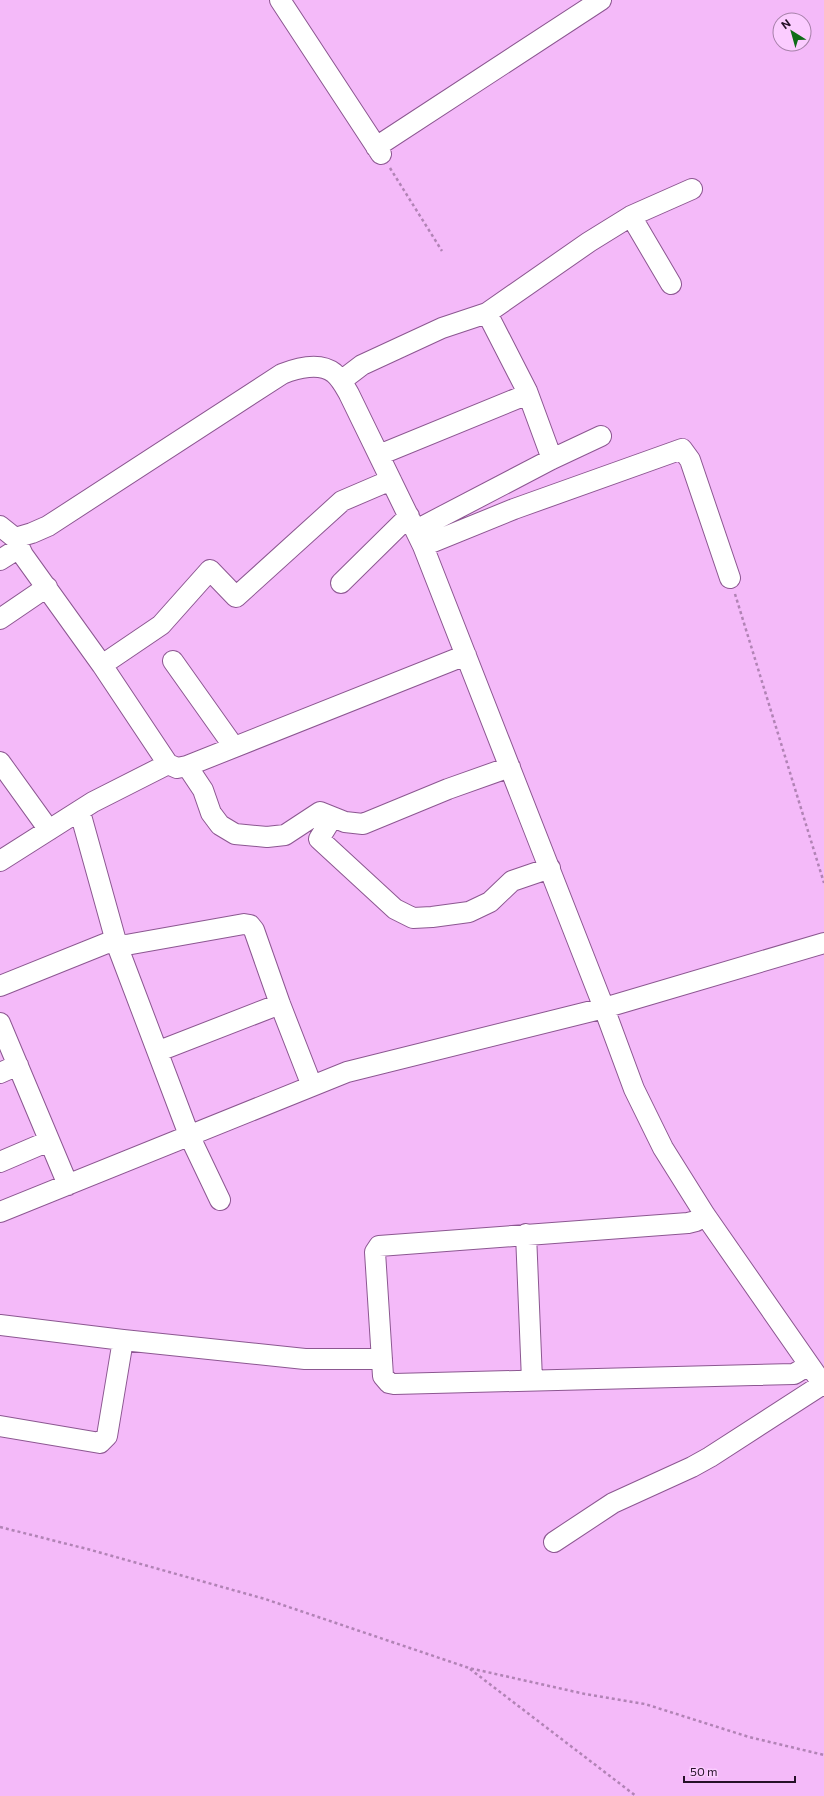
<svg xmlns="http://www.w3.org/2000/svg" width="824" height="1796" font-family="Commissioner,sans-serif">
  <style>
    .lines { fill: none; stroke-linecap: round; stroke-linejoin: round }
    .minor-casing { stroke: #8c5791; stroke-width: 22 }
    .path { stroke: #b183b5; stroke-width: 2.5; stroke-dasharray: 3 3; stroke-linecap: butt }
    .minor { stroke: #fff; stroke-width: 20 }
  </style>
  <rect width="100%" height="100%" fill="#f4baf9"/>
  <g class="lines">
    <!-- minor casing -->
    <g class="minor-casing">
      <path id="minor" d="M280 0 381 154
        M376 147 601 0
        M631 216 671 284
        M487 313 527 391 552 459
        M341 381 362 365 442 328 487 313 589 242 631 216 692 189
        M379 455 528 394
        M0 526 15 538 23 555 102 665 168 764 177 768 187 766 466 655
        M416 530 552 459 601 436
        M15 538 32 533 48 526 282 374C297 368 320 362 334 373 341 379 345 387 349 394L423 546 604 1008 634 1089 663 1148 705 1215 824 1386
        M423 546 514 509 682 449 690 460 730 578
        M0 560 19 548
        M341 583 409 516
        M0 619 47 587
        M173 661 234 747
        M102 665 161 625 210 570 236 597 342 501 391 480
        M0 762 49 830
        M187 766 203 790 211 813 220 825 235 834 267 837 285 835 320 812 345 822 363 824 448 789 510 767
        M80 812 117 945 189 1135 220 1200
        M332 818 319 839 395 909 413 918 432 917 469 912 490 902 512 881 550 868
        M0 861 93 802 168 764
        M0 986 107 943 126 945 244 924 250 925 254 930 280 1004 312 1086
        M0 1023 68 1185
        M159 1051 280 1004
        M0 1073 18 1065
        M0 1162 49 1141
        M0 1212 347 1072 604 1008 824 943
        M705 1215 696 1221 688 1223 379 1246 375 1252 383 1376 389 1383 394 1384 794 1374 809 1365
        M526 1234 532 1380
        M0 1325 123 1340 305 1359H382
        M0 1426 100 1443 107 1436 123 1340
        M554 1542 613 1503 692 1467 710 1457 823 1384"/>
    </g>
    <!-- path -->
    <path class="path" d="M390 168 442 251
      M735 594 824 883
      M0 1527 91 1550 265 1599 469 1668 585 1694 645 1704 749 1737 824 1755
      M470 1669 636 1796"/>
    <!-- minor -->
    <use href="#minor" class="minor"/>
  </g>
  <!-- north arrow -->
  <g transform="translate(792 32) rotate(323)"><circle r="19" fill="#fbccff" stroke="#a681a9"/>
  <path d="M0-3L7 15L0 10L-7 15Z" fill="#0e6c17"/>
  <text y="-6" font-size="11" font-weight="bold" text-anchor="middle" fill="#261128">N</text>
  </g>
  <!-- scale -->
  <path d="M684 1776v6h111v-6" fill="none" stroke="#261128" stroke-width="2"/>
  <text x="690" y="1776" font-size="12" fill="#261128" stroke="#fbccff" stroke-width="3" paint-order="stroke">50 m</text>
</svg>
